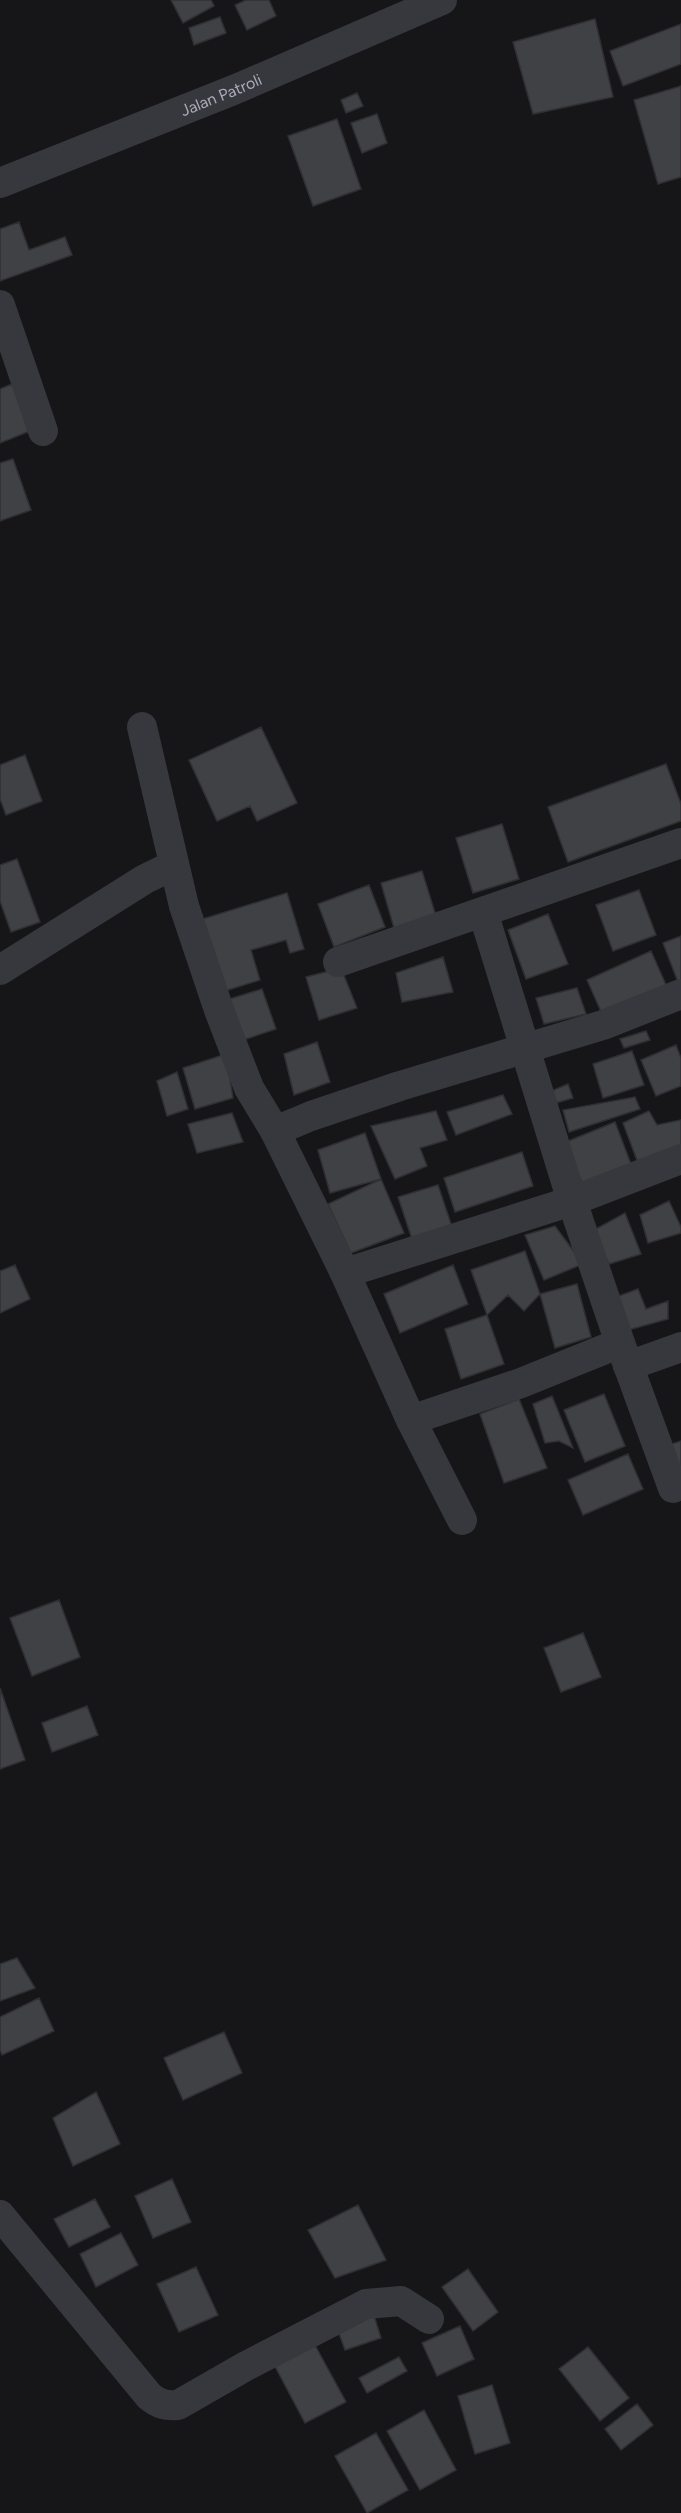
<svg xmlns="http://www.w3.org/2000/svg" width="681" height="2513" font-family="Figtree,sans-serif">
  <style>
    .building { fill: #404145; stroke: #303034; stroke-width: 1.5 }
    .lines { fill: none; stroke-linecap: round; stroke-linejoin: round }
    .minor { stroke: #37383d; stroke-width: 30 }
    .labels { text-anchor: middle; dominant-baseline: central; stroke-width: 6; stroke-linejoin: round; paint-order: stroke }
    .street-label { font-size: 16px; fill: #a8adb8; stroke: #111113 }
  </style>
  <rect width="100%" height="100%" fill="#161618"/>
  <!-- building -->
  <path class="building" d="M171 0H211L214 6 183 23Z
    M246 0H269L276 16 247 30 235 5Z
    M220 17 226 33 194 45 189 28Z
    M595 19 613 97 533 114 513 42Z
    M681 24V64L623 86 610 51Z
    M681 86V177L658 184 634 100Z
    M357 93 363 106 346 113 341 100Z
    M377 114 387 143 362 153 351 123Z
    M337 119 361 189 313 206 288 136Z
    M19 222 29 250 65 237 72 255 0 281V229Z
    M12 384 30 431 0 443V389Z
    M13 459 31 510 0 521V463Z
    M261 727 297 803 257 821 250 806 217 821 189 760Z
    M25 755 42 801 6 815 0 799V765Z
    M666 764 681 804V821L568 862 548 807Z
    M502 824 519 879 473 893 456 838Z
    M17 859 40 922 11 932 0 901V865Z
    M422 871 436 916 394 928 381 883Z
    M369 885 385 927 334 947 318 904Z
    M639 890 656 935 613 951 596 905Z
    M287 893 304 949 290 953 286 940 251 950 260 980 215 994 193 922Z
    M548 914 568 964 526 979 508 930Z
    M681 936V981L678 982 663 943Z
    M651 951 667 987 603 1016 587 980Z
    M443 957 453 992 402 1002 396 973Z
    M341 968 357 1008 319 1020 306 977Z
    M577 988 586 1014 544 1024 536 998Z
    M262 989 276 1029 237 1042 223 1001Z
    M646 1031 650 1040 624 1048 620 1039Z
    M317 1042 330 1082 294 1095 284 1054Z
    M676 1045 681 1058V1086L656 1096 641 1060Z
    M632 1051 644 1085 603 1098 593 1064Z
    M226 1054 233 1098 195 1109 183 1068Z
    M177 1072 188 1109 167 1116 157 1081Z
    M568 1084 573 1098 552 1104 547 1093Z
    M503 1095 512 1114 456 1135 447 1112Z
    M635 1097 640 1109 569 1132 563 1110Z
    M436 1111 447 1140 420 1148 427 1166 395 1179 371 1126Z
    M649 1111 657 1125 681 1120V1147L638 1163 623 1123Z
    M232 1113 243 1142 197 1153 188 1124Z
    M615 1122 631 1164 582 1183 566 1142Z
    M365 1133 381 1179 330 1193 318 1150Z
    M522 1152 533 1186 455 1212 444 1178Z
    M381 1179 404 1233 351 1253 328 1204Z
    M438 1185 452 1227 412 1239 398 1197Z
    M669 1201 681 1227V1233L648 1243 640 1215Z
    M625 1213 641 1254 609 1264 594 1230Z
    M555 1226 583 1264 544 1280 525 1235Z
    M525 1251 540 1294 524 1311 508 1295 487 1315 471 1270Z
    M15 1265 30 1299 0 1313V1271Z
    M453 1265 468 1304 400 1333 384 1294Z
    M577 1284 591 1337 555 1348 540 1294Z
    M638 1289 646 1309 668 1301V1319L628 1330 616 1297Z
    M487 1315 504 1364 461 1379 445 1329Z
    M604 1394 625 1446 585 1462 564 1410Z
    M552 1396 573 1448 559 1441 545 1443 533 1404Z
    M519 1399 547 1468 504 1483 480 1414Z
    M681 1441V1476L663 1447Z
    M628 1454 643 1489 583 1515 568 1480Z
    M59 1600 80 1657 32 1676 10 1618Z
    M583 1633 601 1677 561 1692 544 1648Z
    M0 1688 25 1760 0 1769Z
    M87 1706 98 1735 52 1752 42 1723Z
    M17 1958 35 1988 0 2001V1964Z
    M39 1998 54 2031 2 2055 0 2050V2017Z
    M224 2032 242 2073 183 2100 164 2058Z
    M96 2092 120 2144 73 2166 53 2118Z
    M172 2179 191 2222 153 2238 135 2196Z
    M95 2199 110 2227 69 2247 54 2219Z
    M358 2205 386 2260 335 2278 308 2230Z
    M121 2233 138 2265 96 2287 80 2254Z
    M196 2267 218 2315 179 2332 157 2284Z
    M468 2269 498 2312 473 2331 442 2287Z
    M372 2309 381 2338 345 2350 335 2322Z
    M460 2326 474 2359 437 2376 422 2343Z
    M310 2336 346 2402 305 2423 270 2357Z
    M588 2347 629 2398 600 2421 559 2369Z
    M399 2357 407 2371 367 2393 359 2378Z
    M492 2385 510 2443 475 2454 458 2396Z
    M637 2404 653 2425 621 2450 605 2429Z
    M424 2410 456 2470 420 2490 387 2431Z
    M376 2433 408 2490 367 2513 335 2456Z"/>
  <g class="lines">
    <!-- minor -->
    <g class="minor">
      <path id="s1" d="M0 183 236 89 442 0"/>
      <path d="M0 305 43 431"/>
      <path d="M142 727 184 906 219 1010 249 1088 275 1131"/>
      <path d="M483 912 572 1201 620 1343 673 1488"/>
      <path d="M338 962 681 843"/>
      <path d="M0 970 145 879 174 865"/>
      <path d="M345 1273 572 1201 681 1159"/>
      <path d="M620 1343 521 1383 411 1420 345 1273 275 1131 311 1116 400 1086 603 1025 681 994"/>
      <path d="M628 1366 681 1347"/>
      <path d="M411 1420 462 1520"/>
      <path d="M0 2215 149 2396C159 2404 165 2406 178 2405L246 2366 366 2304 401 2301 429 2319"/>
    </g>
  </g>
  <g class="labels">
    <!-- street labels -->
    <g class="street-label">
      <text stroke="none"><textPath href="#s1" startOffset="238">Jalan Patroli</textPath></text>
    </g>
  </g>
</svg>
